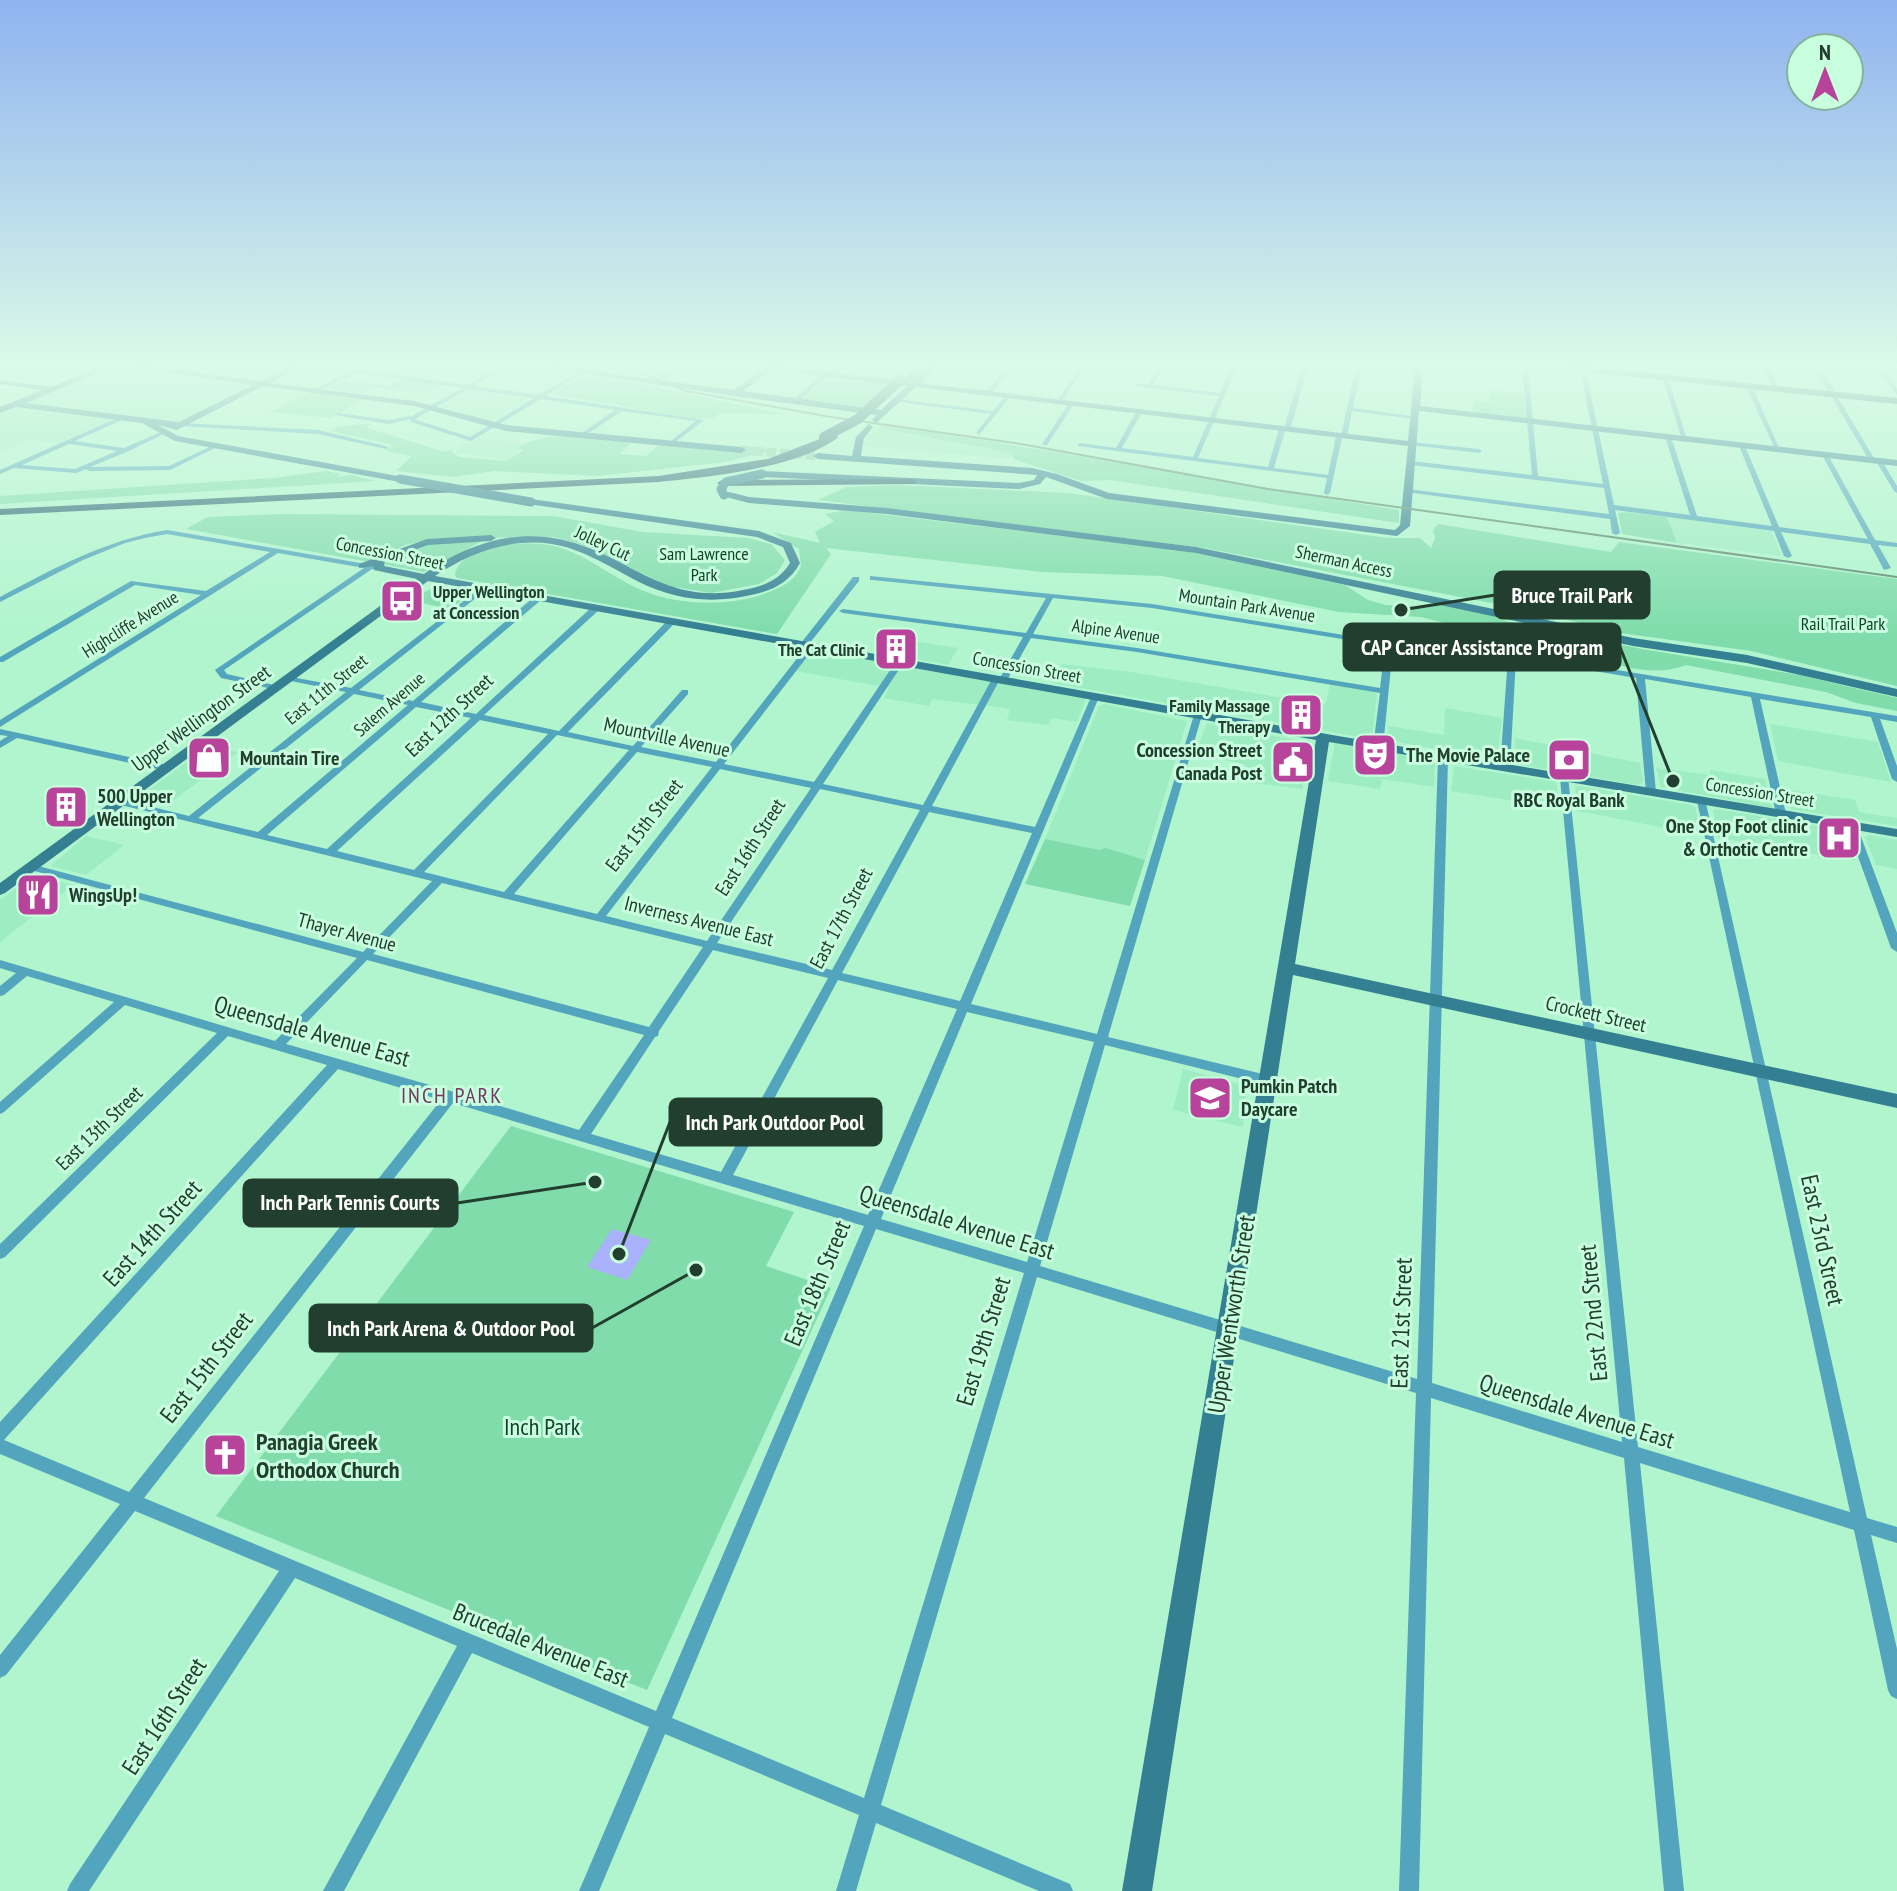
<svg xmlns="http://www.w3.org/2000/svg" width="1897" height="1891" font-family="'PT Sans Narrow',sans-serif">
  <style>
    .built { fill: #9eecc1 }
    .green { fill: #80dcab }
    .water { fill: #a9b1fb }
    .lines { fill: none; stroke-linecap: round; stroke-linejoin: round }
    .secondary-tunnel { stroke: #94d0ad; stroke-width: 9; stroke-dasharray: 9 4; stroke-linecap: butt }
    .street { fill: #52a5bc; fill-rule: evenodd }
    .secondary { fill: #357f93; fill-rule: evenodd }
    .primary { fill: #296374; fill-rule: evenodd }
    .rail { stroke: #5d8970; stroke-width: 2 }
    .secondary-bridge { stroke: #357f93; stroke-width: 9 }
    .primary-bridge { stroke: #296374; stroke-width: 10 }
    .labels { text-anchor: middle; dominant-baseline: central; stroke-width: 6; stroke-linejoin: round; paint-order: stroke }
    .far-street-label { font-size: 18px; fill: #223e2f; stroke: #c8ffdf }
    .far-park-label { font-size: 18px; fill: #12422b; stroke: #c8ffdf }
    .far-poi-label { font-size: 18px; font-weight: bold; fill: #223e2f; stroke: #c8ffdf; text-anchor: end }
    .street-label { font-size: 20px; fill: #223e2f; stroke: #c8ffdf }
    .poi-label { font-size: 20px; font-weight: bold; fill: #223e2f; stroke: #c8ffdf; text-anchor: start }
    .neighbourhood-label { font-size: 22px; letter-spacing: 2px; fill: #743963; stroke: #c8ffdf }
    .near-street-label { font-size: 24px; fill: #223e2f; stroke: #c8ffdf }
    .near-park-label { font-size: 24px; fill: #12422b; stroke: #c8ffdf }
    .near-poi-label { font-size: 24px; font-weight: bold; fill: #223e2f; stroke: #c8ffdf; text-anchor: start }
    .leader { fill: none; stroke: #223e2f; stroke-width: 3 }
    .callout-dot { fill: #223e2f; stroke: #c8ffdf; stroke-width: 3 }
    .callout { fill: #223e2f; stroke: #223e2f; stroke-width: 3 }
    .callout-label { font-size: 22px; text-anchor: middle; font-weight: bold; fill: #fff }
  </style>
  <rect width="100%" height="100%" fill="#b0f5cd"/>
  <!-- built -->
  <path class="built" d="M1431 367H1545L1580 370 1581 377H1525Z
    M1645 367H1727L1745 376 1766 379 1770 385 1662 375V369Z
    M116 368 250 385 181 421 125 416 59 444 31 440 0 452V413Z
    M470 388 530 397 532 398 490 422 440 406Z
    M875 428 1012 453 1011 459 863 446Z
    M480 438 504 441 528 443 510 460 456 453 459 447Z
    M1667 517 1771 531 1782 556 1677 543Z
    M889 637 899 639 958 648 948 665 878 652Z
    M813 650 1086 699 1077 722 1052 718 1048 725 1007 720 1010 709 990 706 933 699 929 706 884 698 889 688 796 671Z
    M1062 664 1131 672 1325 705 1330 684 1373 692 1377 694 1372 739 1052 683Z
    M1104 704 1187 721 1145 860 1045 839 1099 706Z
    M1445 708 1502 718 1498 757 1494 760 1387 740 1389 726 1444 735Z
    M1207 723 1312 743 1302 789 1246 782 1248 771 1244 764 1195 754Z
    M1770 724 1878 742 1891 782 1778 761Z
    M1515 738 1640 763 1643 782 1638 785 1516 764Z
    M1335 743 1435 760 1434 787 1382 779 1380 789 1328 781Z
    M207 747 238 752 167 805 138 798Z
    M1454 766 1556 782 1560 808 1451 791Z
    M1656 768 1710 775V770L1765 779 1773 808 1661 787Z
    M1578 786 1691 805 1695 807 1702 835 1578 811 1575 787Z
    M1784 789 1855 800 1859 812 1897 818V826L1791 809Z
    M1716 809 1841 830 1846 833 1856 861 1718 838 1713 811Z
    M1869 835 1897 840V869L1876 865 1865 837Z
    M86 836 124 845 86 875 50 866Z
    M35 875 73 885 0 942V900Z
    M1183 1069 1246 1086 1243 1127 1173 1110Z"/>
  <!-- green -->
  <path class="green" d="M582 375C650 384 717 401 785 414L719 413 712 419 692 418 552 394Z
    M829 376 890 383 862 409 800 400Z
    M402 378 442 384 424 394 374 387 362 393 328 389 345 380 388 386Z
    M1489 390 1523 394 1526 419 1473 413V400L1489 402Z
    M310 392 365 398 330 418 269 412Z
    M365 424H372L367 428 445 452 457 447 451 451 459 457 507 461 524 450 518 448C549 427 598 438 633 441L620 454 646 456 660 444 733 453 753 447 774 450 725 462 598 476 495 471 453 477 396 471 412 456 385 451 392 446 385 443 330 431 339 426Z
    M881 425C1054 449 1226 483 1399 510V523L1110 480 1081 481 1013 459 1012 453 878 428Z
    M326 471 341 474 336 477 351 475 376 481 0 504V496L274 478Z
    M897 485 1068 493 1388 538H1420L1431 548 1435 538 1433 530 1438 524 1611 552 1619 542 1897 579V686L1751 651 1621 633 1523 609 1204 548 818 500 846 487Z
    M846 510 1187 551 1345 585 1368 600 1385 605 1424 607 1442 604 1486 612 1502 620 1642 649 1799 675 1897 698V711L1856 703 1826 692 1686 665C1640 683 1590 652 1546 643 1521 638 1496 636 1471 634L1460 627 1421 617 1339 612 1162 576 1043 572 826 548 831 554 777 634 457 578 455 575C459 543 533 539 558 547 589 556 614 579 644 591 678 605 723 606 758 596 775 590 794 584 801 566L799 549 772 532 820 543 815 532 834 521 825 514Z
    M1625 512 1667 517 1677 543 1622 534 1618 513Z
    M280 514 553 516 643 532 748 538 771 544 785 560 777 573 759 584 711 593 669 586 581 544 554 537 440 538 405 545 370 562 186 529 208 517Z
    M486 539 424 572 382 564 433 543Z
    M431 589 473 591 451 609 406 600Z
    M1045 839 1099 850 1106 848 1145 860 1130 906 1025 884Z
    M511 1126 794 1212 766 1266 831 1288 647 1690 216 1516Z"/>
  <!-- water -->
  <path class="water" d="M612 1229 651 1240 627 1280 587 1267Z"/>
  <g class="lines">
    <!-- secondary-tunnel -->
    <path class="secondary-tunnel" d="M741 450 818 456"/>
    <!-- street -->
    <path class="street" d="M3 367H11L0 372V368Z
      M184 367H191L178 373 173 372Z
      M323 367 357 369 467 385 499 367H506L473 386 539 395 585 367H592L545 396 704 420 674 443 672 442V440L696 421 622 411 584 436 582 435V433L615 410 541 399 471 441 411 422 410 419 389 424 335 415 338 413 389 420 412 416 462 388 357 373 319 391H315V389L350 372ZM468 389 534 398 470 437 416 420 417 418Z
      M642 367H649L665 376 681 367H688L665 380Z
      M842 367H848L837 376H833V374Z
      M1007 367H1013L989 395H985V393Z
      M1080 367H1086L1060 403H1056Z
      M1158 367H1164L1153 385 1220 393 1231 367H1237L1198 458 1268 467 1279 429 1282 427 1284 428 1302 367H1308L1290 430 1285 431 1274 468 1328 475 1336 436 1341 435 1356 367H1362L1353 408 1418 417 1415 419 1352 411 1347 437 1342 438 1330 493 1327 495 1324 493 1327 478 1078 446V444L1080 443 1116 448 1136 412 1139 410 1142 412 1122 448 1193 457 1219 396 1135 386 1137 383 1148 385Z
      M1522 367H1528L1538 476 1603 484 1580 369 1585 368 1614 505 1690 515 1665 437 1668 435 1671 437 1697 516 1772 526 1739 446 1742 444 1745 446 1779 527 1868 539 1822 455 1825 453 1828 455 1875 540 1897 543V547L1878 545 1891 568 1884 570 1870 544 1781 532 1792 556 1788 558 1784 556 1774 531 1615 510 1620 533 1616 535 1612 533 1610 519 1405 492V490L1407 489 1609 514 1604 488 1411 465 1408 463 1411 461 1532 475Z
      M1762 367H1768L1779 390H1775Z
      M1814 367H1820L1875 460 1874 461 1869 460Z
      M1877 367H1883L1897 389V395Z
      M824 373 829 374 796 403H792V401Z
      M1665 375 1668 377 1687 440 1682 439 1662 377Z
      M1749 384 1752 386 1780 450 1775 449 1746 386Z
      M1006 395 1011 396 979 435 976 433 991 414 893 401 896 399 993 411Z
      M1069 403 1074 404 1047 445H1043L1042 444Z
      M122 416 125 418 124 419 75 441 124 448 163 431 168 432 129 451 90 467 169 466 216 444 221 445 170 470 89 471 86 469 76 473 14 468 0 474V470ZM69 444 117 451 75 469 22 465Z
      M182 423 318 430 389 447 386 449 318 434 180 426V424Z
      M1412 442 1479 449 1482 451 1479 453 1410 445 1409 444Z
      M1879 459 1882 461 1897 486V493L1894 491 1876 461Z
      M167 530 378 566 382 568 378 570 372 569 224 670 227 674 278 686V690L221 678 215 670 364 568 278 553 0 727V720L201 595 135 585 3 662H0V657L131 581 206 591 270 552 167 534 145 538 125 543 83 560 0 602V597C54 568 106 540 167 530Z
      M870 576 1152 604 1399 644 1453 643 1897 716V722L1880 719 1897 766V782L1892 779 1871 717 1760 699 1786 814 1781 817 1776 814 1751 697 1645 679 1656 792 1651 795 1646 792 1636 678 1516 658 1510 768 1505 771 1500 768 1508 657 1453 647H1393L1383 747 1378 750 1373 747 1380 693 1137 652 1031 638 1006 682 999 681 932 806 1035 827 1091 697 1092 695H1098L1099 697 971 1004 1097 1034 1194 715 1195 713H1201L1202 715 1108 1037 1267 1075 1271 1077 1273 1080 1271 1083 1267 1085 1105 1045 1040 1266 1417 1379 1438 758 1440 756H1446L1448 758 1432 1383 1622 1442 1560 778 1562 776H1568L1638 1447 1850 1512 1697 801 1699 799H1705L1867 1518 1897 1527V1543L1871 1535 1897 1649V1699L1891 1696 1888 1690 1854 1530 1640 1463 1684 1891H1664L1624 1458 1431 1398 1419 1891H1399L1416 1393 1037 1277 881 1805 1070 1884 1073 1891H1039L876 1823 856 1891H836L859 1815 665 1734 599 1891H579L649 1727 472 1653 344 1891H323L457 1646 295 1578 89 1891H67L70 1884 279 1571 135 1511 6 1675 0 1678V1655L120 1504 0 1454V1422L327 1065 228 1036 5 1257 0 1259V1244L217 1033 125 1005 4 1112 0 1114V1102L114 1002 27 976 4 995 0 996V986L16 973 0 968V960L275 1041 357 958 27 869 26 867 31 864 363 952 432 881 117 804 115 802 120 799 189 816 346 692 286 680V676L351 688 483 586H486V590L359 690 413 701 535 596H541V600L421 702 476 714 593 606H599V610L484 715 559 731 668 620H671L675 622 674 624 568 732 633 746 682 690H688V694L641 747 716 762 806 647H801V643L853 577H859V581L809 644H814V648L724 764 814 782 897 660H900L904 662 823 784 923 805 992 679 996 676 1000 678 1023 637 843 613 839 611 843 609 1026 633 1046 598 873 580H870ZM1053 598 1152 608 1385 646 1380 688 1137 648 1033 634ZM354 694 408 705 258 832 198 818ZM416 707 471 718 327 849 267 835ZM480 720 548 734 414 870 337 851ZM557 735 629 750 504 892 424 872ZM637 752 712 767 597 914 514 894ZM720 769 811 788 707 941 606 916ZM820 789 920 810 832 970 717 943ZM929 812 1032 833 960 1001 842 973ZM442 883 703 947 649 1027 373 954ZM713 950 828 978 721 1172 591 1134 655 1037 658 1036 659 1031ZM367 960 644 1035 579 1130 451 1091 286 1044ZM838 980 957 1009 868 1215 733 1175ZM967 1012 1094 1042 1027 1262 881 1219ZM338 1069 441 1100 129 1492 4 1440ZM453 1103 864 1226 656 1711 144 1498ZM876 1229 1024 1273 864 1798 672 1718Z
      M0 729 166 765 171 768 166 771 17 738 0 748V741L8 736 0 735Z
      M1852 823 1857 826 1897 933V952L1891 948 1847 826Z"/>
    <!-- secondary -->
    <path class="secondary" d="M101 367H112L26 403 179 422 253 385 129 367H150L260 381 289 367H299L270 383 414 401 506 425 741 447 746 450 741 453 506 431 414 406 263 386 177 430 158 425 178 436 403 477 405 479 400 482 175 441 142 423 16 407 0 413V407L42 390 0 384V380L51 387Z
      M541 367H561L734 390 765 367H788L912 382 928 367H936L920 383 1408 441 1415 367H1423L1420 406 1897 460V466L1419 411 1410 526 1397 536 1107 499 1046 477 1040 484 1019 489 762 477 757 474 762 471 1019 483 1034 480 1037 475 818 459 813 456 818 453 852 456 856 437 869 424 873 427 864 438 861 456 1032 468 1057 474 1109 493 1395 530 1400 525 1408 446 916 387 876 423 872 420 877 415 734 396ZM771 370 907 386 881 410 743 391Z
      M729 492 749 497 887 508 1196 547 1633 638 1747 655 1897 689V697L1747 663 1633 646 1196 553 887 514 749 503 726 497V493Z
      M531 499 759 531 791 543 800 563C790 582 772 591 751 595 711 604 676 600 639 582 608 566 579 546 544 543 504 540 468 554 435 576L1338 736 1897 829V837L1329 742 1295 964 1897 1094V1108L1293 975 1152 1891H1122L1316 740 428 581 5 893 0 895V883L417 579 374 570 373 566 359 568V564L427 539 491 535 496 538 491 541 428 545 385 561 384 566 424 574C459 549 502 532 545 537 623 545 657 608 743 590 762 587 780 580 790 563L783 547 757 537 528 504 526 502Z"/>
    <!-- primary -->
    <path class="primary" d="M918 367H927L911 382H905V378Z
      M1561 367H1590L1897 398V404L1565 370Z
      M830 435 839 437C798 468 710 477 659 482L0 515V509L659 476 768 459Z
      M912 479 917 482 916 484 722 486 717 483 722 480Z"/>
    <!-- rail -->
    <path class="rail" d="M626 367 686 391 831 417 1021 444 1268 489 1897 577"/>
    <!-- secondary-bridge -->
    <path class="secondary-bridge" d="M400 479 531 502
      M724 495 721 489 726 482 762 474"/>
    <!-- primary-bridge -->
    <path class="primary-bridge" d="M824 437 858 419 900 380"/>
  </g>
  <!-- sky -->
  <linearGradient id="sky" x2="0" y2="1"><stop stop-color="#8fb3f0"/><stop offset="0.58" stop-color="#dbfae8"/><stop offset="1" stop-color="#dbfae8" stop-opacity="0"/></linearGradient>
  <rect width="1897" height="632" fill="url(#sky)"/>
  <!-- icons -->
  <defs>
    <g id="bus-square" transform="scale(2.3)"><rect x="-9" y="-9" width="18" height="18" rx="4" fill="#b8439b" stroke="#c8ffdf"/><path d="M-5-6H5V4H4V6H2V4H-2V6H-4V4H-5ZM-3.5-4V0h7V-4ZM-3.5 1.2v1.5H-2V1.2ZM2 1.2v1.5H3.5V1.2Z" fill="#fff"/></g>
    <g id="building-square" transform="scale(2.3)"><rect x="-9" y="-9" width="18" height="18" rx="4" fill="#b8439b" stroke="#c8ffdf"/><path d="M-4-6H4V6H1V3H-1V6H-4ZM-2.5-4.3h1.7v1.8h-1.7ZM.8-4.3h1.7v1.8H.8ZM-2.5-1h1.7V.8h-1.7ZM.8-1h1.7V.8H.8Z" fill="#fff"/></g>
    <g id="theatre-square" transform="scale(2.3)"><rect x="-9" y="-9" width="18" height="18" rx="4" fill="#b8439b" stroke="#c8ffdf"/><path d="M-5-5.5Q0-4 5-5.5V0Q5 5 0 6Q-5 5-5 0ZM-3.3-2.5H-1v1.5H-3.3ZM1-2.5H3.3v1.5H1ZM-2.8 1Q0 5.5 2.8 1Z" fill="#fff"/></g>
    <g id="shop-square" transform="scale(2.3)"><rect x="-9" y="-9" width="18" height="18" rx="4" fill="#b8439b" stroke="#c8ffdf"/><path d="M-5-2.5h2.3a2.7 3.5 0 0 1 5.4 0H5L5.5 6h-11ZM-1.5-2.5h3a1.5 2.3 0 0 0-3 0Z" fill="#fff"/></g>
    <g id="bank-square" transform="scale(2.3)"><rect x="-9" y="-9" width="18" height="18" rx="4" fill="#b8439b" stroke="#c8ffdf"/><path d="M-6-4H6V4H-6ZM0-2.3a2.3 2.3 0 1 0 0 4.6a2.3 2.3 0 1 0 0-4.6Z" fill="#fff"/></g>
    <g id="civic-square" transform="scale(2.3)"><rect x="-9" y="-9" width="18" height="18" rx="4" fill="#b8439b" stroke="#c8ffdf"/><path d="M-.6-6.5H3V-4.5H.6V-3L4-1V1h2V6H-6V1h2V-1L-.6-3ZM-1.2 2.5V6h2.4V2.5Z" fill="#fff"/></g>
    <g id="hospital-square" transform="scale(2.3)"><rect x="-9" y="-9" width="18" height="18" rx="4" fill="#b8439b" stroke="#c8ffdf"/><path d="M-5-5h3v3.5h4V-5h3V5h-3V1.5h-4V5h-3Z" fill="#fff"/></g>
    <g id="restaurant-square" transform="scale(2.3)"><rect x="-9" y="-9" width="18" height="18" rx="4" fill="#b8439b" stroke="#c8ffdf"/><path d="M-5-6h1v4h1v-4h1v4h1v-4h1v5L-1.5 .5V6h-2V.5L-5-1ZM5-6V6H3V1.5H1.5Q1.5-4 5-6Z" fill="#fff"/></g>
    <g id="school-square" transform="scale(2.3)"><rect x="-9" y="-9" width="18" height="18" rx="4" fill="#b8439b" stroke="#c8ffdf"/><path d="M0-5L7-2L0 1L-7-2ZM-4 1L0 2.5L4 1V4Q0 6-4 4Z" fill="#fff"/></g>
    <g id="church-square" transform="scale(2.3)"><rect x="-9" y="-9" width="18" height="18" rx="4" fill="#b8439b" stroke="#c8ffdf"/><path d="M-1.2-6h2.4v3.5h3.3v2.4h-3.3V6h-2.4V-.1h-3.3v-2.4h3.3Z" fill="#fff"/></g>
  </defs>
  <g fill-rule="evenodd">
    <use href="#bus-square" x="402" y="601"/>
    <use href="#building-square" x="896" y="649"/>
    <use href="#building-square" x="1301" y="715"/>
    <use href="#theatre-square" x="1375" y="755"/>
    <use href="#shop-square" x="209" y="758"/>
    <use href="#bank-square" x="1569" y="760"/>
    <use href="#civic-square" x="1293" y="762"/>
    <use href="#building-square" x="66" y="807"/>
    <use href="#hospital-square" x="1839" y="838"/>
    <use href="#restaurant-square" x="38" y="895"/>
    <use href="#school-square" x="1210" y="1098"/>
    <use href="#church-square" x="225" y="1455"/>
  </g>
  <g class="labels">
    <!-- far-street labels -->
    <g class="far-street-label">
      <text transform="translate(603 543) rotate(25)">Jolley Cut</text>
      <text transform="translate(390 553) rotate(11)">Concession Street</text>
      <text transform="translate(1344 561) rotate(12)">Sherman Access</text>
      <text transform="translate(1247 605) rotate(9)">Mountain Park Avenue</text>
      <text transform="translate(130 624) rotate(-32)">Highcliffe Avenue</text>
      <text transform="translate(1116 631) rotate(8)">Alpine Avenue</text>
      <text transform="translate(1027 667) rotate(10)">Concession Street</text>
      <text transform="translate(326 689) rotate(-39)">East 11th Street</text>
      <text transform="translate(389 704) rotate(-41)">Salem Avenue</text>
      <text transform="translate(1760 792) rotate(9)">Concession Street</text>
    </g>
    <!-- far-park labels -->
    <g class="far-park-label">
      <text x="704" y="553">Sam Lawrence<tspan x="704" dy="21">Park</tspan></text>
      <text x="1843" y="623">Rail Trail Park</text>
    </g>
    <!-- far-poi labels -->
    <g class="far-poi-label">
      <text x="433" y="591" text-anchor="start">Upper Wellington<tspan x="433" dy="21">at Concession</tspan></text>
      <text x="865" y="649">The Cat Clinic</text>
      <text x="1270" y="705">Family Massage<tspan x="1270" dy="21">Therapy</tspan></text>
    </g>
    <!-- street labels -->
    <g class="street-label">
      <text transform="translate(449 715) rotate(-43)">East 12th Street</text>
      <text transform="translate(201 718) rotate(-36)">Upper Wellington Street</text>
      <text transform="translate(667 737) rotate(12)">Mountville Avenue</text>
      <text transform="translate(644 825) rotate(-52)">East 15th Street</text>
      <text transform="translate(750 847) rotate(-57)">East 16th Street</text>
      <text transform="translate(841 918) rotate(-62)">East 17th Street</text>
      <text transform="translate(699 921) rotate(14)">Inverness Avenue East</text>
      <text transform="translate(347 932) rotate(15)">Thayer Avenue</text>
      <text transform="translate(1596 1014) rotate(13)">Crockett Street</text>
      <text transform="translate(99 1128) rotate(-44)">East 13th Street</text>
    </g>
    <!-- poi labels -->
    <g class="poi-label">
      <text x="1262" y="750" text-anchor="end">Concession Street<tspan x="1262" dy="23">Canada Post</tspan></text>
      <text x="1406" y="755">The Movie Palace</text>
      <text x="240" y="758">Mountain Tire</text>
      <text x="97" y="796">500 Upper<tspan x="97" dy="23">Wellington</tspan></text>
      <text x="1569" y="800" text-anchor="middle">RBC Royal Bank</text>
      <text x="1808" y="826" text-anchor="end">One Stop Foot clinic<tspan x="1808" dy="23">&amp; Orthotic Centre</tspan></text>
      <text x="69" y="895">WingsUp!</text>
      <text x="1241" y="1086">Pumkin Patch<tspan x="1241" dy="23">Daycare</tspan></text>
    </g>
    <!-- neighbourhood labels -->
    <g class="neighbourhood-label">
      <text x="452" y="1095">INCH PARK</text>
    </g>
    <!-- near-street labels -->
    <g class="near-street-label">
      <text transform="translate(312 1031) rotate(16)">Queensdale Avenue East</text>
      <text transform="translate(957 1222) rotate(17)">Queensdale Avenue East</text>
      <text transform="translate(152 1233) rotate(-48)">East 14th Street</text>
      <text transform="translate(1823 1240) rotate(78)">East 23rd Street</text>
      <text transform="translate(817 1283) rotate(-67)">East 18th Street</text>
      <text transform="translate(1593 1313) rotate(-95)">East 22nd Street</text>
      <text transform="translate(1231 1314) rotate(-81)">Upper Wentworth Street</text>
      <text transform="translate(1401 1323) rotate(-88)">East 21st Street</text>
      <text transform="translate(983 1341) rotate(-73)">East 19th Street</text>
      <text transform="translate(206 1367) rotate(-52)">East 15th Street</text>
      <text transform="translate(1577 1411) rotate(17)">Queensdale Avenue East</text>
      <text transform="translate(541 1645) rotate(22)">Brucedale Avenue East</text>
      <text transform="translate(164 1716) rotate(-57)">East 16th Street</text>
    </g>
    <!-- near-park labels -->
    <g class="near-park-label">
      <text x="542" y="1426">Inch Park</text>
    </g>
    <!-- near-poi labels -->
    <g class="near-poi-label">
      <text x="256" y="1441">Panagia Greek<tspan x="256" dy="28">Orthodox Church</tspan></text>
    </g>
  </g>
  <!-- callouts -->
  <path class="leader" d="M1401 610L1495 595M1673 781L1620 647M619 1254L670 1122M595 1182L457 1203M696 1270L592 1328"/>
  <g class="callout-dot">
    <circle cx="1401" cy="610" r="8"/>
    <circle cx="1673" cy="781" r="8"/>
    <circle cx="619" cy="1254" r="8"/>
    <circle cx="595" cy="1182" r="8"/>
    <circle cx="696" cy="1270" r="8"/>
  </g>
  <g class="callout">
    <rect x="1495" y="572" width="154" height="46" rx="8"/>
    <rect x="1344" y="624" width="276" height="46" rx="8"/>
    <rect x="670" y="1099" width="211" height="46" rx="8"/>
    <rect x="244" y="1180" width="213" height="46" rx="8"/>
    <rect x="310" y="1305" width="282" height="46" rx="8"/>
  </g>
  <g class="callout-label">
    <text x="1572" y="603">Bruce Trail Park</text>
    <text x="1482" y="655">CAP Cancer Assistance Program</text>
    <text x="775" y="1130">Inch Park Outdoor Pool</text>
    <text x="350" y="1210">Inch Park Tennis Courts</text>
    <text x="451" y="1336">Inch Park Arena &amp; Outdoor Pool</text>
  </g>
  <!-- north arrow -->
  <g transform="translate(1825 72)"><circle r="38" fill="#c8ffdf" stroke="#86b299" stroke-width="2"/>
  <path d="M0-6L14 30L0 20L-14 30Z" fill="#b8439b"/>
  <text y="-12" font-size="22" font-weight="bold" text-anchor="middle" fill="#223e2f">N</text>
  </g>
</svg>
